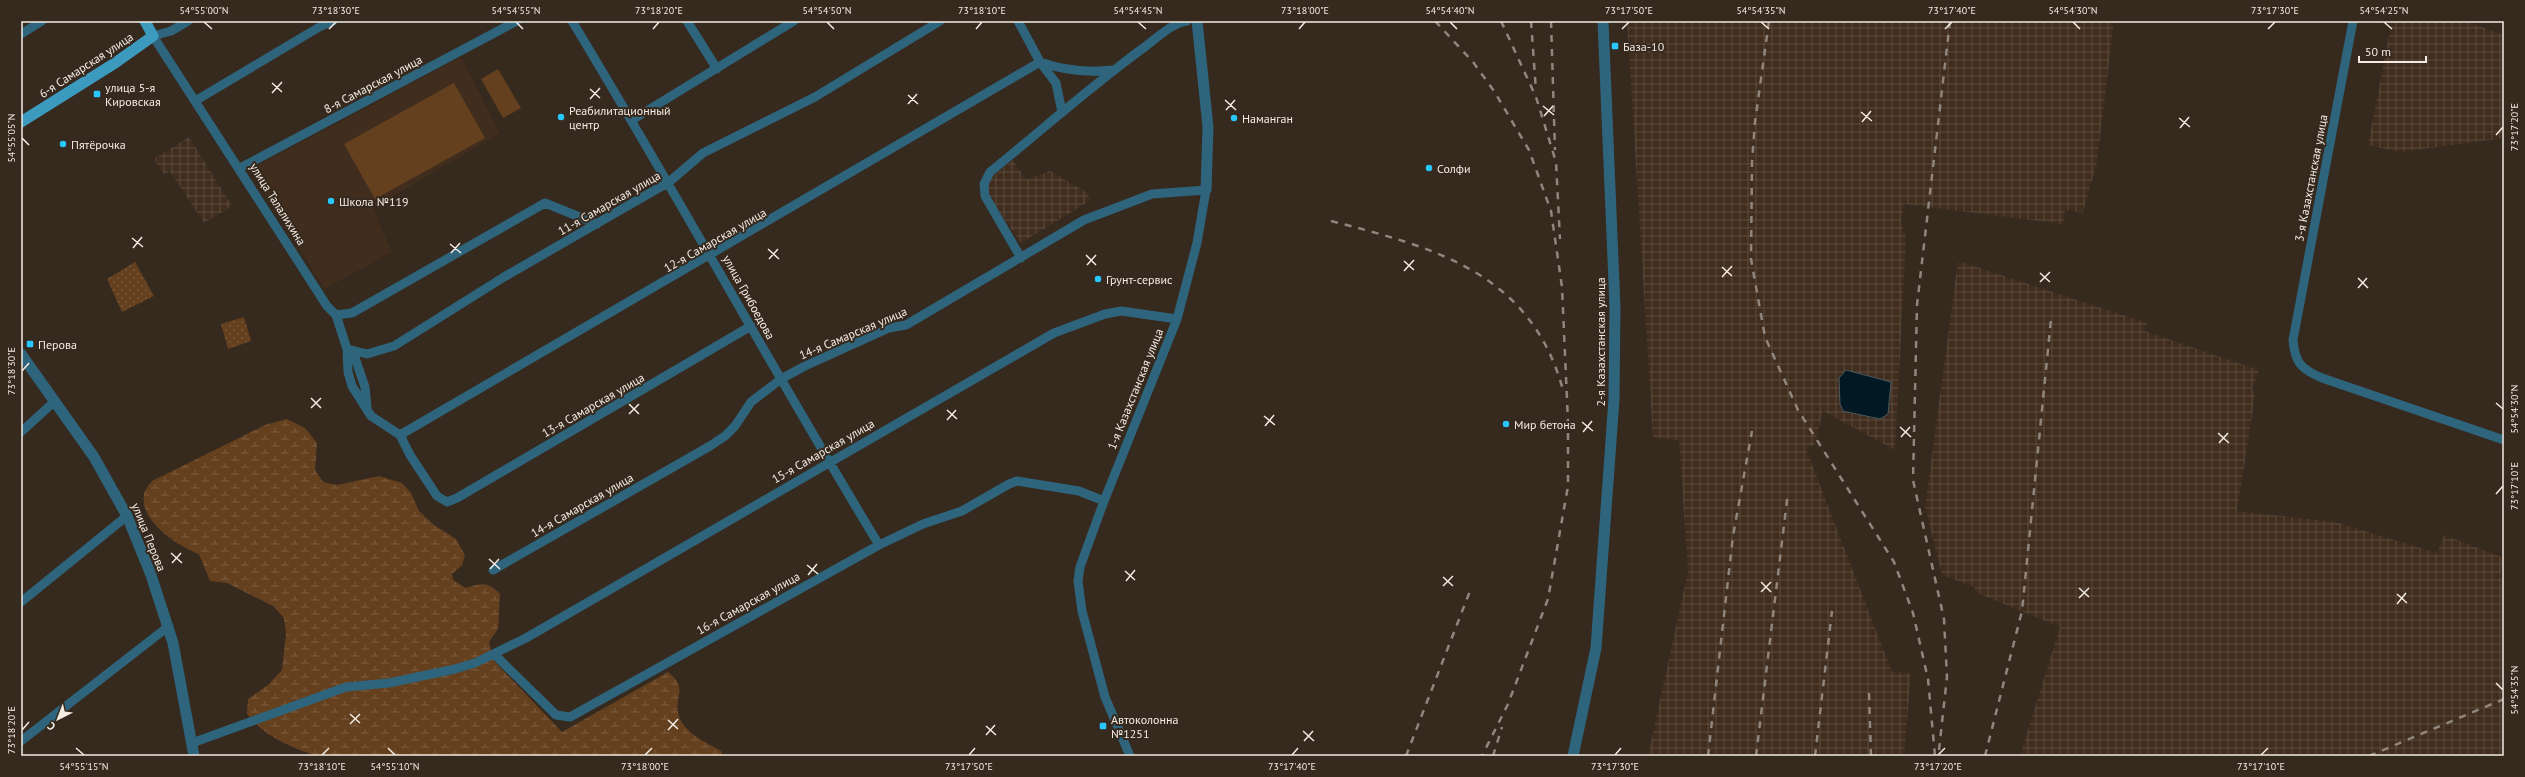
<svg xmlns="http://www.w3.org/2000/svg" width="2525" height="777" font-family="'PT Sans',sans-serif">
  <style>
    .built { fill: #402d1d }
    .industrial { fill: url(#industrial-grid) }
    .grass { fill: #64401f }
    .wetland { fill: url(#wetland-marsh) }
    .park { fill: url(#park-dots) }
    .water { fill: #021923; stroke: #4b585d }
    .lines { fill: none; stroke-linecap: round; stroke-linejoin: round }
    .minor { stroke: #2e657c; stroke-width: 9 }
    .tertiary { stroke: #2e657c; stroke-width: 11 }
    .primary { stroke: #3c9abf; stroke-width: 11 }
    .rail { stroke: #91867d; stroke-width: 2.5; stroke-dasharray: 7 7; stroke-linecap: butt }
    .ticks { fill: none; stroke: #f4ebe3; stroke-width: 1.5 }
    .poi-dot { fill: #28c8ff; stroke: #36291e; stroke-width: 1.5 }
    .labels { text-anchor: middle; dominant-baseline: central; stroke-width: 4; stroke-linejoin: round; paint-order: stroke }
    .poi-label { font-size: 12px; fill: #f4ebe3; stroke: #36291e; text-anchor: start }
    .street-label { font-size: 12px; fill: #f4ebe3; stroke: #36291e }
    .neatline { fill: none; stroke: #f4ebe3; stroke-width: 1.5 }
    .ticks-label { font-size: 10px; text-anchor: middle; fill: #f4ebe3 }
  </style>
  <defs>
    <pattern id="industrial-grid" width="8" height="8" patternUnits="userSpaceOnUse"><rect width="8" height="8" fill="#402d1d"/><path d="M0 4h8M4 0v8" fill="none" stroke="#5c4c3e"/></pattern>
    <pattern id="wetland-marsh" width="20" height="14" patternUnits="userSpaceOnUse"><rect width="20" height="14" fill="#64401f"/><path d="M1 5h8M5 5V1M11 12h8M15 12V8" fill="none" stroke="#7b5c3f"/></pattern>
    <pattern id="park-dots" width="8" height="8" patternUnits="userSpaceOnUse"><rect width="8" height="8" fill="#64401f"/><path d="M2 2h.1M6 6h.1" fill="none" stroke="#7b5c3f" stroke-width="1.8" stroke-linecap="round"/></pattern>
  </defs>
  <rect width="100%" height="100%" fill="#36291e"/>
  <!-- built -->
  <path class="built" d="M461 57 500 133 373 208 392 252 325 289 250 170Z"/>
  <!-- industrial -->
  <path class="industrial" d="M1627 21H2114L2097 162 2083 212 2065 210 2063 224 1904 204 1901 223 1906 238 1895 450 1823 411 1815 444 1806 449 1892 672 1911 673 1904 756H1648L1688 571 1679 440 1653 438Z
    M2392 21H2464L2504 35V138L2400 152 2368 145Z
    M189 137 232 206 204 223 170 171 164 174 154 159Z
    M1013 160 1026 180 1050 171 1086 192 1091 200 1021 243 988 195 987 185 993 176Z
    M1958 261 2147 323 2144 331 2259 370 2252 389 2255 396 2237 511 2335 522 2437 553 2444 535 2504 558 2500 577 2504 578V756H2020L2060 627 1977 593 1974 587 1942 575 1925 507Z"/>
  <!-- grass -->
  <path class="grass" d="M498 69 521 108 503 118 481 79Z
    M454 83 485 138 375 199 344 144Z"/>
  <!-- wetland -->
  <path class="wetland" d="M287 419 305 428 317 443 315 470 323 482 337 485 379 476 402 483 411 493 419 511 434 525 456 539 465 555 462 565 452 574 453 580 466 588C481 583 488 581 500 594L498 629 489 642 494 661 562 732 668 672C688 688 675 694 678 712 680 731 707 743 721 751L723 756H316C289 746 265 737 247 714L248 699 268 685 282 670 286 634 284 618 273 606 227 583 210 581 199 554C178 546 139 521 144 494 145 490 149 485 152 481L265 425Z"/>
  <!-- park -->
  <path class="park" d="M135 262 154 296 122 312 107 279Z
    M244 317 251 341 228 349 221 324Z"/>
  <!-- water -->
  <path class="water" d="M1846 370 1891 382 1888 414 1880 419 1843 411 1840 404 1839 378Z"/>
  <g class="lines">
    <!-- minor -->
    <path class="minor" d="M188 21 171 31 153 36 327 306 336 315 352 313 545 203 597 224
      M572 21C677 194 774 372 879 545
      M687 21 717 69
      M1018 21 1040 62 1056 83 1062 112
      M2353 21 2293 340C2295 363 2301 369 2322 378L2504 440
      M21 34 42 21
      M195 101 321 26 333 21
      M632 120 794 21
      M240 168 517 21
      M1021 258 985 196 984 184 990 172C1042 130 1092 85 1146 46 1158 37 1172 23 1187 21
      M336 315 347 349 348 372 352 386 371 416 400 435 410 455 437 496 447 502 457 498 751 326
      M347 349 367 354 394 346 504 277 669 182 703 153 815 97 940 21
      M353 352 365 387 367 407
      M21 432 55 401
      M400 435 1040 62C1065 71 1087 73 1113 70
      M493 570 710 446 725 436 735 426 751 402 781 379 805 366 889 328 906 325 1084 220 1152 194 1206 190 1197 243 1177 319 1104 501 1080 567 1078 581 1082 611 1105 697 1130 756
      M21 602 127 516
      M494 654 556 715 570 717 879 545 923 524 962 511 1009 484 1017 481 1079 491 1104 501
      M21 741 169 626
      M192 743 346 687 389 683 455 669 475 663 526 638 1054 333 1105 314 1121 311 1177 319"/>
    <!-- tertiary -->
    <path class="tertiary" d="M1197 21 1208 127 1206 190
      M21 354 94 457 127 516 151 575 173 643 194 756
      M1573 756 1596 648 1614 399 1615 307 1603 21"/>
    <!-- primary -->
    <path class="primary" d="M21 122 115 63 153 36 145 21"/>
    <!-- rail -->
    <path class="rail" d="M1435 21 1473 62 1494 91 1529 150 1551 211 1562 287 1568 422V486L1548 599 1508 704 1482 756
      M1501 21 1536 97 1556 162 1560 239
      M1531 21 1536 91
      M1551 21 1555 150
      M1769 21 1755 122 1752 162 1751 259 1765 337 1798 410 1894 562 1913 613 1928 679 1935 756
      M1331 221C1436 248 1531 273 1563 390
      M1869 693 1871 756
      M1939 750 1947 677 1944 619 1913 480 1917 305 1950 21
      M1406 756 1470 591
      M1493 756 1502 727
      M1708 756 1733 536 1752 431
      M1756 756 1788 492
      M1815 756 1832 611
      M1985 756 2022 611 2051 319
      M2369 756 2504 699"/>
  </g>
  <!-- ticks -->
  <path class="ticks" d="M204 22 212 29M516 22 523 29M827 22 834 29M1138 22 1146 29M1450 22 1457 29M1761 22 1769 29M2073 22 2080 29M2384 22 2392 29M329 29 336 22M653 29 659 22M976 29 982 22M1299 29 1305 22M1622 29 1629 22M1945 29 1952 22M2268 29 2275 22M272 83 282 92M590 89 600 98M272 93 282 82M908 95 918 104M590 99 600 88M1225 100 1236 110M908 104 917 94M1543 106 1554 115M1226 110 1235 100M1861 112 1872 121M1544 116 1553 106M2179 118 2190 127M1862 122 1871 111M2180 128 2189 117M2496 135 2503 127M22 138 29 145M132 238 143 247M450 244 461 253M133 248 142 237M768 249 779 259M451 253 460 243M1086 255 1096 265M769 259 778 249M1404 261 1414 270M1087 265 1096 255M1722 267 1732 276M1404 271 1414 260M2040 273 2050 282M1722 277 1732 266M2358 278 2368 288M2040 282 2050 272M2358 288 2367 278M22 371 29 363M311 398 321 408M2496 403 2503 409M629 404 639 414M311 408 321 398M947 410 957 419M629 414 639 404M1264 416 1275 425M947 420 956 410M1582 422 1593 431M1265 426 1274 415M1900 427 1911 437M1583 432 1592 421M2218 433 2229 443M1901 437 1910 427M2219 443 2228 433M2496 494 2503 486M171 553 182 563M489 559 500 569M172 563 181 553M807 565 818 574M490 569 499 559M1125 571 1135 580M808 575 817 564M1443 577 1453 586M1126 581 1135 570M1761 582 1771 592M1443 586 1453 576M2079 588 2089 597M1761 592 1771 582M2397 594 2407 603M2079 598 2089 588M2397 604 2406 593M2496 683 2503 690M350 714 360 723M668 720 678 729M350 724 360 714M986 726 996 735M22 730 29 722M668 730 678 719M1303 731 1314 741M986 735 995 725M1304 741 1313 731M76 748 84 755M388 748 395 755M322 755 329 748M645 755 652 748M969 755 975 748M1292 755 1298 748M1615 755 1621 748M1938 755 1945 748M2261 755 2268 748"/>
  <!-- markers -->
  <g class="poi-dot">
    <rect x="1611" y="42" width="8" height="8" rx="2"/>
    <rect x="93" y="90" width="8" height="8" rx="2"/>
    <circle cx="561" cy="117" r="4"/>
    <circle cx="1234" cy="118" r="4"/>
    <circle cx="63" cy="144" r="4"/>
    <circle cx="1429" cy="168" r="4"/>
    <circle cx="331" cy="201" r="4"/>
    <circle cx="1098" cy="279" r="4"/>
    <rect x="26" y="340" width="8" height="8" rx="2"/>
    <circle cx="1506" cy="424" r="4"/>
    <rect x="1099" y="722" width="8" height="8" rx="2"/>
  </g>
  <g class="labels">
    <!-- poi labels -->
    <g class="poi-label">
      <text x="1623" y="46">База-10</text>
      <text x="105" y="87">улица 5-я<tspan x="105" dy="14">Кировская</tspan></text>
      <text x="569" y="110">Реабилитационный<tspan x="569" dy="14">центр</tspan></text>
      <text x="1242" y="118">Наманган</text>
      <text x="71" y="144">Пятёрочка</text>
      <text x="1437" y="168">Солфи</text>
      <text x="339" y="201">Школа №119</text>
      <text x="1106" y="279">Грунт-сервис</text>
      <text x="38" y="344">Перова</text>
      <text x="1514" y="424">Мир бетона</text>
      <text x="1111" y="719">Автоколонна<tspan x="1111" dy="14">№1251</tspan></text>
    </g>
    <!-- street labels -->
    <g class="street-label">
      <text transform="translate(86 65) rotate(-33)">6-я Самарская улица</text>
      <text transform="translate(373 84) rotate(-28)">8-я Самарская улица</text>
      <text transform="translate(2311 178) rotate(-79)">3-я Казахстанская улица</text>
      <text transform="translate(609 203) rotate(-30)">11-я Самарская улица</text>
      <text transform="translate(278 204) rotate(58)">улица Талалихина</text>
      <text transform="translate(715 240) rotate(-30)">12-я Самарская улица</text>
      <text transform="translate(749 297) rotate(61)">улица Грибоедова</text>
      <text transform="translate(853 333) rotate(-23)">14-я Самарская улица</text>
      <text transform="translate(1600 342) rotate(-90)">2-я Казахстанская улица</text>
      <text transform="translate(1135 389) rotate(-68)">1-я Казахстанская улица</text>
      <text transform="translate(593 405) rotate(-30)">13-я Самарская улица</text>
      <text transform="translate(823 451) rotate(-30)">15-я Самарская улица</text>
      <text transform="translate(582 505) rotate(-30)">14-я Самарская улица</text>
      <text transform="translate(149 537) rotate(68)">улица Перова</text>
      <text transform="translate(748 603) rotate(-29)">16-я Самарская улица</text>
    </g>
  </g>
  <!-- border -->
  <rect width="2525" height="777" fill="none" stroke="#36291e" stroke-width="44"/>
  <!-- north arrow -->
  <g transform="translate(58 719) rotate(222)" stroke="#36291e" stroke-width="3" paint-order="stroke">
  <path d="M0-3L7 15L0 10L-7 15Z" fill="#f4ebe3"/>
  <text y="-6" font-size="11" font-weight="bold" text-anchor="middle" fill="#f4ebe3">С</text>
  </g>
  <!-- scale -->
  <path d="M2359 56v6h67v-6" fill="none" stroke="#f4ebe3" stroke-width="2"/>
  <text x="2365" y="56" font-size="12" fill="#f4ebe3" stroke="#36291e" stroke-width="3" paint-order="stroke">50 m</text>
  <rect x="22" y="22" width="2481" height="733" class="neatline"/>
  <g class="ticks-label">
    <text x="204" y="14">54°55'00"N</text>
    <text x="336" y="14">73°18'30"E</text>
    <text x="516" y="14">54°54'55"N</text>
    <text x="659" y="14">73°18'20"E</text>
    <text x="827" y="14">54°54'50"N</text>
    <text x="982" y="14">73°18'10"E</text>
    <text x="1138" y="14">54°54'45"N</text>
    <text x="1305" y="14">73°18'00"E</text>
    <text x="1450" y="14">54°54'40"N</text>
    <text x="1629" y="14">73°17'50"E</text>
    <text x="1761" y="14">54°54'35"N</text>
    <text x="1952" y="14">73°17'40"E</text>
    <text x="2073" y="14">54°54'30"N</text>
    <text x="2275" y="14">73°17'30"E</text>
    <text x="2384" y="14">54°54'25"N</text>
    <text transform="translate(2514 127) rotate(-90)" y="4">73°17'20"E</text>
    <text transform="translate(11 138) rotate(-90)" y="4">54°55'05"N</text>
    <text transform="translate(11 371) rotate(-90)" y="4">73°18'30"E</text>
    <text transform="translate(2514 409) rotate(-90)" y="4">54°54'30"N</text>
    <text transform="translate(2514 486) rotate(-90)" y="4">73°17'10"E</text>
    <text transform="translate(2514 690) rotate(-90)" y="4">54°54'35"N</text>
    <text transform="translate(11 730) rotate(-90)" y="4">73°18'20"E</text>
    <text x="84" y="770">54°55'15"N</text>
    <text x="322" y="770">73°18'10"E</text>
    <text x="395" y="770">54°55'10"N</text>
    <text x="645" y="770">73°18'00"E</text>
    <text x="969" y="770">73°17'50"E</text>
    <text x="1292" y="770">73°17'40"E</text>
    <text x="1615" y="770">73°17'30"E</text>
    <text x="1938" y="770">73°17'20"E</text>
    <text x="2261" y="770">73°17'10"E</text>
  </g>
</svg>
